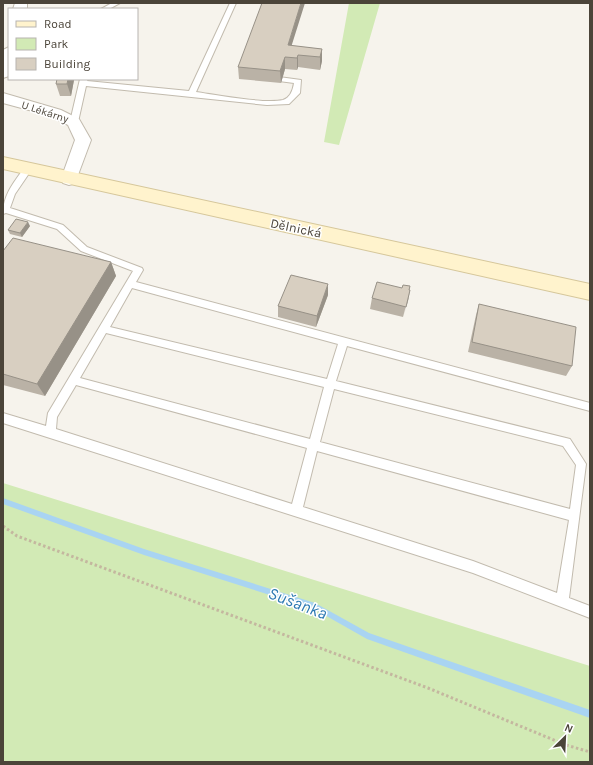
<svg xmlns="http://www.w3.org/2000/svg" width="593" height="765" font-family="Karla,sans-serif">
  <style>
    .green { fill: #d2eab5 }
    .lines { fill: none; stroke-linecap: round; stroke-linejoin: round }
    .stream { fill: #a9d4f2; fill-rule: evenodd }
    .lane-casing { stroke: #c2bbae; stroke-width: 2 }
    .street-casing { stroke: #c2bbae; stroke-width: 2 }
    .secondary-casing { stroke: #d6c79b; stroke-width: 2 }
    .path { stroke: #c4b79f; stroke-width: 3; stroke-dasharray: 2.5 2.5; stroke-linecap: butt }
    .lane { fill: #fff; fill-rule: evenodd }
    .street { fill: #fff; fill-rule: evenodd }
    .secondary { fill: #fff3cd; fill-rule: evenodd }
    .wall { fill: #bab2a6 }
    .shaded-wall { fill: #979187 }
    .building { fill: #d8cfc1; stroke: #979187 }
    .labels { text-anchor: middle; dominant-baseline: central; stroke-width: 3; stroke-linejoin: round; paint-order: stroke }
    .far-street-label { font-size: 11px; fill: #4b4439; stroke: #fff }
    .street-label { font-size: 13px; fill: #4b4439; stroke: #fff }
    .near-water-label { font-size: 17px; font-style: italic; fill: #2e7ab2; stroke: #fff }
  </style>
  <rect width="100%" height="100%" fill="#f6f3ec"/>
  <!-- green -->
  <path class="green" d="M349 3H380L339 145 324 142Z
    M3 483 590 666V762H3Z"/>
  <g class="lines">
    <!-- stream -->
    <path class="stream" d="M3 498 144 549 315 603 369 633 590 710V718L367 639 314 609 144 555 3 504Z"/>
    <!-- lane casing -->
    <g class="lane-casing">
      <path id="lane" d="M112 3H120L109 9H101Z
        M230 3H236L196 92C217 95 264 104 283 100 290 98 293 90 294 83L279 81V77L301 80 300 93 289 104 267 105 86 86 78 122 77 124H71L70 122 80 79H88L87 81 189 91Z
        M28 166 32 169 15 194 10 208 63 225 87 247 142 268 143 270 136 282 590 403V411L347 346 336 381 570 439 586 464 569 598 590 606V618L473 573 3 423V413L46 426 48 413 133 271 81 251 57 229 6 213 3 214C3 195 14 182 25 167ZM132 288 338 344 327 379 110 327ZM106 333 324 387 310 439 80 378ZM76 385 307 448 292 504 56 429 57 417ZM334 389 563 446 576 465 570 509 320 442ZM317 451 569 520 557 593 473 561 303 507Z"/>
    </g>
    <!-- street casing -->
    <g class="street-casing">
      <path id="street" d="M15 3H27V9H13Z
        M9 47V76L3 78V50Z
        M3 93 61 110 79 119 91 140 75 183 69 185 63 183 61 179 75 140 68 125 51 116 3 103Z"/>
    </g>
    <!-- secondary casing -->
    <g class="secondary-casing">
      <path id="secondary" d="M3 157 590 284V300L3 169Z"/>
    </g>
    <!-- path -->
    <path class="path" d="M3 526 17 536 428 688 566 745 590 752"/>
    <!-- lane -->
    <use href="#lane" class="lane"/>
    <!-- street -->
    <use href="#street" class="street"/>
    <!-- secondary -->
    <use href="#secondary" class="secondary"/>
  </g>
  <!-- wall -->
  <path class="wall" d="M292 46 322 49V61L320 70 298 67 297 70 285 69 281 83 239 79 238 67Z
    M57 79H73L74 80 71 96H60L56 84Z
    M30 226 22 237 10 234 8 230Z
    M3 251 111 262 116 276 45 396 3 385Z
    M409 290H410L403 317 370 309 372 298Z
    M328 295 316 327 278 317V306Z
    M479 304 572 366 566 376 468 352 476 315Z"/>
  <!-- shaded-wall -->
  <path class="shaded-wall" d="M301 3H305L288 57V45Z
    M322 49V61L320 70V57Z
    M298 55V67L297 70V58Z
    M285 57V69L281 83 280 71Z
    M68 79H73L74 80 71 96 67 84Z
    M28 222 30 226 22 237 20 233Z
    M111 262 116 276 45 396 37 384Z
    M328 284V295L316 327 317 316Z
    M410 290 408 301 403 317 406 307Z"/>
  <!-- building -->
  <path class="building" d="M262 3H301L288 45 322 49 320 57 298 55 297 58 285 57 280 71 238 67Z
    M57 79H68L67 84H56Z
    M16 219 28 222 20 233 8 230Z
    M13 238 111 262 37 384 3 374V251Z
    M291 275 328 284 317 316 278 306Z
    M377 282 402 288 403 285 410 286 409 290H410L406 307 372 298Z
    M479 304 576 327 572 366 472 342Z"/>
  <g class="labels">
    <!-- far-street labels -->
    <g class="far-street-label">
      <text transform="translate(45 112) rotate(18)">U Lékárny</text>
    </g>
    <!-- street labels -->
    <g class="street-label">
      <text transform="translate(296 228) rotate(12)">Dělnická</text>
    </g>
    <!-- near-water labels -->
    <g class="near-water-label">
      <text transform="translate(298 603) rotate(21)">Sušanka</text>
    </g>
  </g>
  <!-- border -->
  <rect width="593" height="765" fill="none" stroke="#4b4439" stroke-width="8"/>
  <!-- legend -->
  <rect x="8" y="8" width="130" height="72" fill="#ffffff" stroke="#b7b4b0"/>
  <rect x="16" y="21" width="20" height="6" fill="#fff3cd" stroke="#b7b4b0"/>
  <text x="44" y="28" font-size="12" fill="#4b4439">Road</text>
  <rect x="16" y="38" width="20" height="12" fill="#d2eab5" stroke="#b7b4b0"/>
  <text x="44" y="48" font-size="12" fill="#4b4439">Park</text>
  <rect x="16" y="58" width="20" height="12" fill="#d8cfc1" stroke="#b7b4b0"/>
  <text x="44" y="68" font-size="12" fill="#4b4439">Building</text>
  <!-- north arrow -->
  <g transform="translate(565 737) rotate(24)" stroke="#ffffff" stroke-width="3" paint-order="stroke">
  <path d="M0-3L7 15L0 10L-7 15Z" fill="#4b4439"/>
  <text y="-6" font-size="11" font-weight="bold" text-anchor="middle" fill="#4b4439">N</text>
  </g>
</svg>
